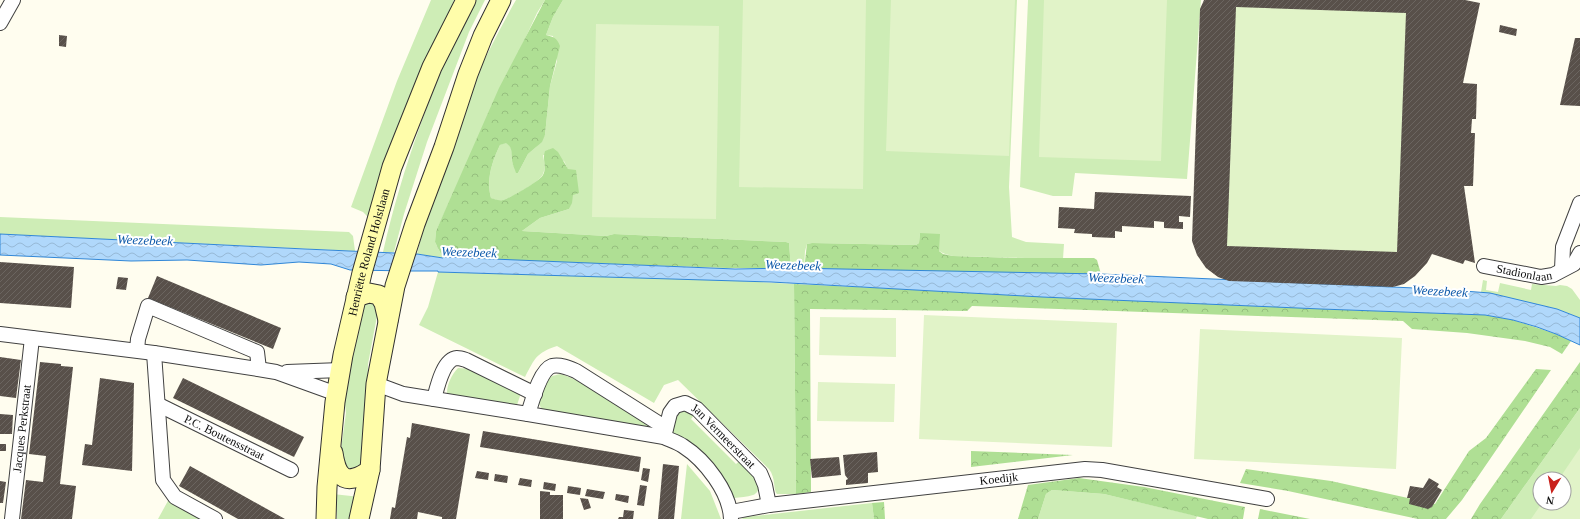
<svg xmlns="http://www.w3.org/2000/svg" width="1580" height="519" font-family="'Times New Roman',serif">
  <style>
    .grass { fill: #ceedb6; fill-rule: evenodd }
    .forest { fill: url(#forest-crowns) }
    .pitch { fill: #e1f3c8 }
    .water { fill: url(#water-waves); stroke: #3187d7 }
    .building { fill: url(#building-hatch); fill-rule: evenodd }
    .lines { fill: none; stroke-linecap: round; stroke-linejoin: round }
    .street-casing { stroke: #414141; stroke-width: 16 }
    .secondary-casing { stroke: #303030; stroke-width: 21 }
    .street { stroke: #fff; stroke-width: 14 }
    .secondary { stroke: #fffdaa; stroke-width: 19 }
    .labels { text-anchor: middle; dominant-baseline: central; stroke-width: 4; stroke-linejoin: round; paint-order: stroke }
    .street-label { font-size: 12px; fill: #0e0e0e; stroke: #fff }
    .water-label { font-size: 13px; font-style: italic; fill: #0d59aa; stroke: #fff }
  </style>
  <defs>
    <pattern id="forest-crowns" width="20" height="18" patternUnits="userSpaceOnUse"><rect width="20" height="18" fill="#afdf94"/><path d="M2 6a3 3 0 1 1 6 0M12 15a3 3 0 1 1 6 0" fill="none" stroke="#95be7e"/></pattern>
    <pattern id="water-waves" width="16" height="10" patternUnits="userSpaceOnUse"><rect width="16" height="10" fill="#b0d8fb"/><path d="M0 5q4-4 8 0t8 0" fill="none" stroke="#96b8d6"/></pattern>
    <pattern id="building-hatch" width="6" height="6" patternUnits="userSpaceOnUse"><rect width="6" height="6" fill="#58504a"/><path d="M-1 1l2-2M0 6l6-6M5 7l2-2" fill="none" stroke="#6b6560"/></pattern>
  </defs>
  <rect width="100%" height="100%" fill="#fffdef"/>
  <!-- grass -->
  <path class="grass" d="M431 0H454L446 23 372 221 363 212 351 207 397 81Z
    M474 0H485L469 32 427 142 404 214 394 252H383C403 165 434 80 474 0Z
    M516 0H545L537 13 436 231 435 242 443 258 417 254C423 229 429 204 436 180 455 119 484 56 516 0Z
    M563 0H1017L1009 187 1012 237 1026 242 1064 244 1063 259 953 256C936 253 932 244 920 233L919 243 916 245 812 243 807 244 805 251 804 270 791 268 789 243 786 242 614 234 606 236 522 231 540 218 569 209C576 194 571 175 564 161L543 155C544 161 546 168 543 174 541 181 511 198 503 200 499 201 495 200 491 198 486 179 492 162 500 145L506 142C514 148 511 152 512 161 512 164 516 169 518 173L528 154 536 147 545 135 550 86 557 61 553 36 546 35 553 17Z
    M1028 0H1201L1187 179 1075 173 1072 196H1053L1020 187Z
    M0 217 349 232 353 236 355 251 0 234Z
    M438 272 706 279 794 284 796 494H777C773 490 776 478 769 469L678 380 664 385 654 403 557 346C536 353 535 358 525 377L419 325 428 307Z
    M1483 280 1487 281 1486 290 1498 292 1500 283 1531 290 1532 284 1556 286 1560 285 1567 286 1572 289 1580 300V318L1557 309 1481 292Z
    M374 301 377 316 368 364 366 462 350 472 340 456 346 413 343 388 358 306Z
    M458 368 473 369 522 390 517 405 450 395 447 393C447 384 452 374 458 368Z
    M560 374C572 377 581 383 591 388 611 400 630 412 649 425L644 427 542 409C534 400 541 382 551 377 553 375 558 375 560 374Z
    M679 408 697 412 691 419 736 464 743 458C748 464 768 489 753 495 747 497 740 497 734 498L730 492 670 432Z
    M1580 408V519H1501ZM1540 479H1564V503H1540Z
    M687 464 710 491 721 519H681Z
    M1052 490 1104 494 1197 516 1196 519H1038L1046 494Z
    M333 494 360 497 354 519H337L336 499Z
    M169 499 202 519H158Z
    M872 503 874 519H741L745 517Z"/>
  <!-- forest -->
  <path class="forest" d="M545 0H563L553 17 546 35C554 37 557 38 560 46L550 86 545 135 542 142 528 154 518 173H516C515 169 512 164 512 160 511 152 513 148 506 143L500 145C492 162 486 179 491 198 495 199 498 201 503 200 510 198 540 181 543 175 547 168 542 159 545 151L553 148 558 152 568 169 576 170 579 193 573 195 572 203 569 209 540 218 522 231 606 236 614 234 786 242 789 243 791 268H727L443 258 435 242 436 231 499 88Z
    M920 233 940 234 939 251 943 254 953 256 1022 258H1094L1097 260 1101 274 804 270 807 244 812 243 916 245 919 243Z
    M794 284 1321 309 1485 315 1513 320 1556 334 1571 341 1562 354 1550 347 1525 341 1467 333 1412 329 1403 321 972 306 967 311 810 309 811 492 796 494Z
    M1580 362V408L1501 519H1471L1480 504Z
    M1536 369 1551 370 1462 500 1446 519H1418L1288 491 1240 483 1246 469 1331 481 1435 504 1469 451 1486 438Z
    M971 451 1073 455 971 467Z
    M1079 478 1144 487 1245 507 1243 519H1208L1104 494 1052 490 1046 494 1038 519H1018L1028 485Z
    M884 502 885 519H874L872 503Z
    M1260 509 1310 519H1258Z"/>
  <!-- pitch -->
  <path class="pitch" d="M743 0H866L863 189 739 187Z
    M891 0H1015L1009 156 886 151Z
    M1044 0H1167L1161 161 1039 157Z
    M1212 0H1423L1421 258 1213 264Z
    M596 24 719 26 716 219 592 217Z
    M924 315 1117 323 1112 447 919 439Z
    M820 317 896 318V357L819 355Z
    M1200 329 1402 338 1396 469 1194 459Z
    M818 382 895 384 894 422 817 421Z
    M1580 448V519H1531L1542 503H1564V479H1559Z"/>
  <!-- water -->
  <path class="water" d="M0 234 305 249 417 254 443 258 444 257 735 269 791 268 1101 274 1437 289 1490 293 1557 309 1580 318V345L1556 334 1537 327 1513 320 1485 315 1321 309 1042 297 771 282 438 272V271H412L350 270 331 264 299 262 261 265 187 260 131 261 0 255Z"/>
  <!-- building -->
  <path class="building" d="M1204 0H1465L1480 3 1463 83 1477 84 1476 119H1472L1471 133H1475L1473 186H1464L1475 263 1465 260 1463 264 1432 254 1427 263 1415 276 1404 284 1393 287 1229 281 1218 277 1206 268 1197 255 1192 241 1200 9ZM1236 7 1406 13 1397 252 1227 246Z
    M1500 25 1517 29 1516 36 1499 32Z
    M59 35 67 36 66 47 59 46Z
    M1575 38H1580V106L1560 105Z
    M1095 192 1191 196 1190 217 1179 216V222H1183V229L1164 228V222L1154 221V228L1122 226V232L1115 231V238L1092 237V234L1074 233 1075 229 1058 228 1059 207 1094 209Z
    M0 262 74 267 71 308 0 303Z
    M157 276 281 328 273 349 148 298Z
    M118 277 128 278 126 290 116 289Z
    M0 357 21 360 16 398 0 396Z
    M40 362 61 364V366L73 367 60 484 76 486 72 519H21L26 480 43 482 46 456 29 454Z
    M100 378 134 383 132 471 82 465 85 444 92 445Z
    M183 378 304 437 294 457 173 398Z
    M0 414 13 415 12 434H0Z
    M412 423 470 434 456 519H442V517L418 512 417 519H390L392 507 395 508 407 437 410 438Z
    M483 431 641 457 639 472 480 447Z
    M0 444H6V451H0Z
    M877 452 878 472 868 473V483L846 485V480L848 479 845 475 843 455Z
    M839 457 841 475 812 478 810 459Z
    M663 464 679 466 674 519H658Z
    M190 466 249 499 285 519H238L179 486Z
    M643 468 650 469 648 482 641 480Z
    M477 471 489 473 488 480 475 478Z
    M495 474 508 476 507 483 494 481Z
    M520 478 532 480 531 487 518 485Z
    M1429 478 1439 484 1437 487 1442 490 1432 507 1428 509 1409 504 1410 498H1407L1410 486 1423 488Z
    M0 481 6 482 3 503H0Z
    M544 482 556 484 555 491 543 489Z
    M640 485 647 486 644 506 637 505Z
    M568 486 581 488 580 495 567 493Z
    M587 489 605 492 603 499 585 496Z
    M540 491 550 492V495H563V519H540Z
    M616 494 629 496 628 503 615 500Z
    M580 498 588 499 591 508 584 510Z
    M624 510 634 511 633 519H618L619 517H623Z"/>
  <g class="lines">
    <!-- street casing -->
    <g class="street-casing">
      <g id="street">
        <path d="M0 23 13 0"/>
        <path id="s1" d="M1484 266 1541 277 1553 275 1574 264 1580 253"/>
        <path d="M1562 269 1563 247 1580 203"/>
        <path d="M0 334 154 353 264 370 276 372 337 394"/>
        <path d="M137 350 138 339 148 306 257 352 259 369"/>
        <path d="M154 353 163 480 175 497 215 519"/>
        <path d="M287 372 341 370"/>
        <path d="M376 384 403 394 528 414 664 437C670 440 677 442 683 446 705 460 730 492 731 519"/>
        <path d="M434 399C437 388 443 359 457 358 459 358 463 359 466 360L535 394"/>
        <path id="s2" d="M159 405 291 470"/>
        <path d="M528 414C532 402 540 370 552 366 560 364 569 368 576 371L666 428"/>
        <path id="s3" d="M664 437 670 413 675 406 685 403 697 409 760 473 765 485 769 505"/>
        <path id="s4" d="M731 512 769 505 1085 469 1102 470 1267 499"/>
        <path id="s5" d="M12 519 32 338"/>
      </g>
    </g>
    <!-- secondary casing -->
    <g class="secondary-casing">
      <g id="secondary">
        <path d="M356 297 369 293 379 295 384 303 388 320"/>
        <path d="M333 453C337 480 347 486 370 470"/>
        <path id="s6" d="M326 519 327 487 335 402 343 355 362 273 392 167 432 67 466 0"/>
        <path d="M359 519 370 470 376 384 395 286 415 224 444 147 468 74 483 36 501 0"/>
      </g>
    </g>
    <!-- street -->
    <use href="#street" class="street"/>
    <!-- secondary -->
    <use href="#secondary" class="secondary"/>
  </g>
  <g class="labels">
    <!-- street labels -->
    <g class="street-label">
      <text stroke="none"><textPath href="#s6" startOffset="271">Henriëtte Roland Holstlaan</textPath></text>
      <text stroke="none"><textPath href="#s1" startOffset="41">Stadionlaan</textPath></text>
      <text stroke="none"><textPath href="#s5" startOffset="91">Jacques Perkstraat</textPath></text>
      <text stroke="none"><textPath href="#s2" startOffset="73">P.C. Boutensstraat</textPath></text>
      <text stroke="none"><textPath href="#s3" startOffset="95">Jan Vermeerstraat</textPath></text>
      <text stroke="none"><textPath href="#s4" startOffset="270">Koedijk</textPath></text>
    </g>
    <!-- water labels -->
    <g class="water-label">
      <text transform="translate(145 240) rotate(2)">Weezebeek</text>
      <text transform="translate(469 252) rotate(2)">Weezebeek</text>
      <text transform="translate(793 265) rotate(2)">Weezebeek</text>
      <text transform="translate(1116 278) rotate(2)">Weezebeek</text>
      <text transform="translate(1440 291) rotate(3)">Weezebeek</text>
    </g>
  </g>
  <!-- north arrow -->
  <g transform="translate(1552 491) rotate(190)"><circle r="19" fill="#ffffff" stroke="#9f9f9f"/>
  <path d="M0-3L7 15L0 10L-7 15Z" fill="#c9211b"/>
  <text y="-6" font-size="11" font-weight="bold" text-anchor="middle" fill="#0e0e0e">N</text>
  </g>
</svg>
